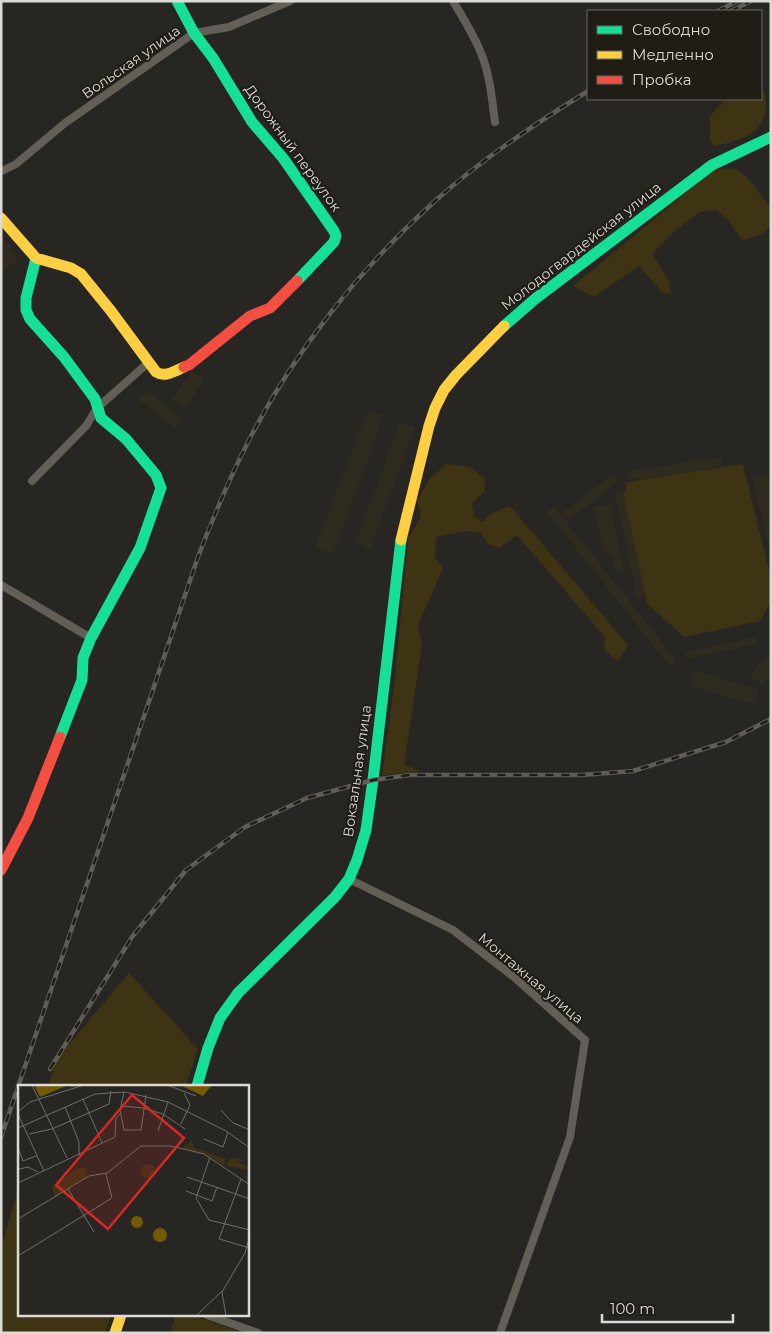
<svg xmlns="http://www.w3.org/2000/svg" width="772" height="1334" font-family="Montserrat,sans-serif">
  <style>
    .built { fill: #302b1f }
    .green { fill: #3e3313 }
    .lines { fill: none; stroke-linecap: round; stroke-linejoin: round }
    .street { stroke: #635f56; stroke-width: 8 }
    .fast { stroke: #16e098; stroke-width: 11 }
    .slow { stroke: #ffcf43; stroke-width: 11 }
    .jam { stroke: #f24e42; stroke-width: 11 }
    .rail-casing { stroke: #605d58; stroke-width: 4.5 }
    .rail { stroke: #201d16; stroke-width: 2.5; stroke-dasharray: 8; stroke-linecap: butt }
    .labels { text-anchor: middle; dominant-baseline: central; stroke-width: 4; stroke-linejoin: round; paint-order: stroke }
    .street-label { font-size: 14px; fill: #dcdad5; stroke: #201d16 }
    .inset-road { fill: none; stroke: #706e6a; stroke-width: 1 }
    .view { fill: #d62828; fill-opacity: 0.15; stroke: #d62828; stroke-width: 2.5 }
    .inset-edge { fill: none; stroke: #dcdad5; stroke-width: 2.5 }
  </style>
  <rect width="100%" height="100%" fill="#282622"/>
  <!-- built -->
  <path class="built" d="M1 235 19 259 1 273Z
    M192 371 204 380 185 408 172 400Z
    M146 391 183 418 176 428 139 400Z
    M368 410 384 415 333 554 315 548Z
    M400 423 415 427 370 550 356 542Z
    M721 457 722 467 629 480 627 471Z
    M613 474 619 481 569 520 563 512Z
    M768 474 771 484V555L752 478Z
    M623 490 645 595 637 597 615 492Z
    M610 504 624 570 616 572 612 553 604 554 594 507Z
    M554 506 677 661 670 667 547 512Z
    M756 637 757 644 686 659 685 652Z
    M771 651V675L762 685 750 675Z
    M696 671 760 690 755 705 691 686Z"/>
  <!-- green -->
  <path class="green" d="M761 92 765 93C772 132 744 140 715 146L710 141V116L726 99H761Z
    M715 169H737L750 180 771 209V227L762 234 742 240 727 219 716 210 700 212 677 229 652 254 669 281 671 294 662 292 639 266 594 297 573 286Z
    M446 464 470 467 485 478 484 492 472 503 474 516 482 522 492 513 510 506 628 645 618 661 604 650 605 637 517 535 500 548 488 544 480 533 467 531 436 537 435 558 443 568 418 625 422 645 404 765 421 771 382 775 394 686 408 539 421 516 417 500 429 480Z
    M743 464 771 579V602L760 621 684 637 647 603 624 496 627 482Z
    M129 973 198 1049 186 1086H48L56 1060Z
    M19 1185V1315H111L105 1333H1V1249Z
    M176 1315H192L243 1333H170Z"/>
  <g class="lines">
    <!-- street -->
    <path class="street" d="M453 1C463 18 474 35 481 53 490 75 492 99 495 122
      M2 171 16 164 65 123 194 33 229 27 290 1
      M32 481 86 426 97 408 149 362
      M1 585 91 638
      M349 879 453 930 514 977 585 1040 570 1137 500 1333
      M207 1315 258 1333"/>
    <!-- fast -->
    <path class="fast" d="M177 1 194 33 213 58 252 122 283 158 334 231 336 236 334 242 297 281
      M36 258 26 298V310L30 319 64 357 95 399 101 418 126 439 156 475 161 488 140 548 91 638 83 658 82 680 60 737
      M504 326 535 299 712 165 771 137
      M197 1086 208 1048 220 1018 238 993 335 897 349 879 357 860 366 830 373 780 401 540"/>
    <!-- slow -->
    <path class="slow" d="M1 218 36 258 71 268 81 274 111 311 156 372C165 378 175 371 184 367
      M401 540 429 426 435 408 444 390 456 375 504 326
      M115 1333 121 1315"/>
    <!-- jam -->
    <path class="jam" d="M184 367 189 365 250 316 270 308 297 281
      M1 870 28 818 60 737"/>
    <!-- rail casing -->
    <g class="rail-casing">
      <path id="rail" d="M718 11 737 1
        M731 11 751 1
        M50 1069 132 937 186 870 245 827 307 798 373 780 409 775H582L633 771 726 742 771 719
        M1 1137 198 557C213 518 229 479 248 442 294 352 359 269 435 201 482 159 535 124 588 91"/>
    </g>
    <!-- rail -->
    <use href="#rail" class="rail"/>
  </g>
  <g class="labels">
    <!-- street labels -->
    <g class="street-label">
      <text transform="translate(131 62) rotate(-35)">Вольская улица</text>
      <text transform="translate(293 148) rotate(54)">Дорожный переулок</text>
      <text transform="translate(581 246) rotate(-38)">Молодогвардейская улица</text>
      <text transform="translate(357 771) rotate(-82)">Вокзальная улица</text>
      <text transform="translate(531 978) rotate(40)">Монтажная улица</text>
    </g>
  </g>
  <!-- overview -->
  <g transform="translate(18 1085)">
    <rect width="231" height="231" fill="#282622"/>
    <path d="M174 56 176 63 208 74 206 80 188 69 164 63ZM219 73 227 76H218L231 82V85L208 81 211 75ZM123 86a7 7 0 1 1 14 0a7 7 0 1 1-14 0ZM67 83 68 92 37 111 34 102 58 84Z" fill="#3e3313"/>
    <path d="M19 0H54L55 2 50 0 22 12 17 2ZM162 0H193V1L185 11ZM113 137a6 6 0 1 1 12 0a6 6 0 1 1-12 0ZM135 150a7 7 0 1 1 14 0a7 7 0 1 1-14 0Z" fill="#745b03"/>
    <path class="inset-road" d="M14 0 49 73M149 0 178 11M106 7 102 25 106 45H123L128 10M65 14 84 58M104 21 125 23 145 29 167 44M47 22 61 57V70M203 25 215 38 232 45M0 27 12 17 66 0M0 29 26 86M163 39 172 20 166 8M0 43 77 9 107 7 150 17 208 46 232 63M140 46 150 17M11 49 34 44 91 19 93 6M186 54 205 62 210 47M0 63 5 76 18 71M192 72 178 113 191 135 232 145M1 84 10 82 20 87M169 92 232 114M223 94 201 154 232 163M0 98 97 52 98 33 102 29M50 104 76 147M168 106 194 116 199 102M0 134 71 91 89 88 123 61H153L186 69 232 100M0 171 94 113 88 89M178 231 204 206M208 231 204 207 227 168 232 150"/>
    <path class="view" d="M114 10 166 53 90 144 38 100Z"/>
    <rect width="231" height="231" class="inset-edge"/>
  </g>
  <!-- border -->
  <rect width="772" height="1334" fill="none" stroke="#dcdad5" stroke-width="5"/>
  <!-- legend -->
  <rect x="587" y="10" width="175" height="90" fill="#201d16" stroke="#6b6962"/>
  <rect x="597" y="26" width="25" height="8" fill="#16e098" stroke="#6b6962"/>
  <text x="632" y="35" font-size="15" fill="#dcdad5">Свободно</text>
  <rect x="597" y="51" width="25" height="8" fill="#ffcf43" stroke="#6b6962"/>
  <text x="632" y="60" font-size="15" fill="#dcdad5">Медленно</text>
  <rect x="597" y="76" width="25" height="8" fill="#f24e42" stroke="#6b6962"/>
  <text x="632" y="85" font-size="15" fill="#dcdad5">Пробка</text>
  <!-- scale -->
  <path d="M602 1314v8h131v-8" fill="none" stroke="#dcdad5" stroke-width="2.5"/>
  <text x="610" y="1314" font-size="15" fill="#dcdad5" stroke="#201d16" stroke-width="4" paint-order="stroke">100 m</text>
</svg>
